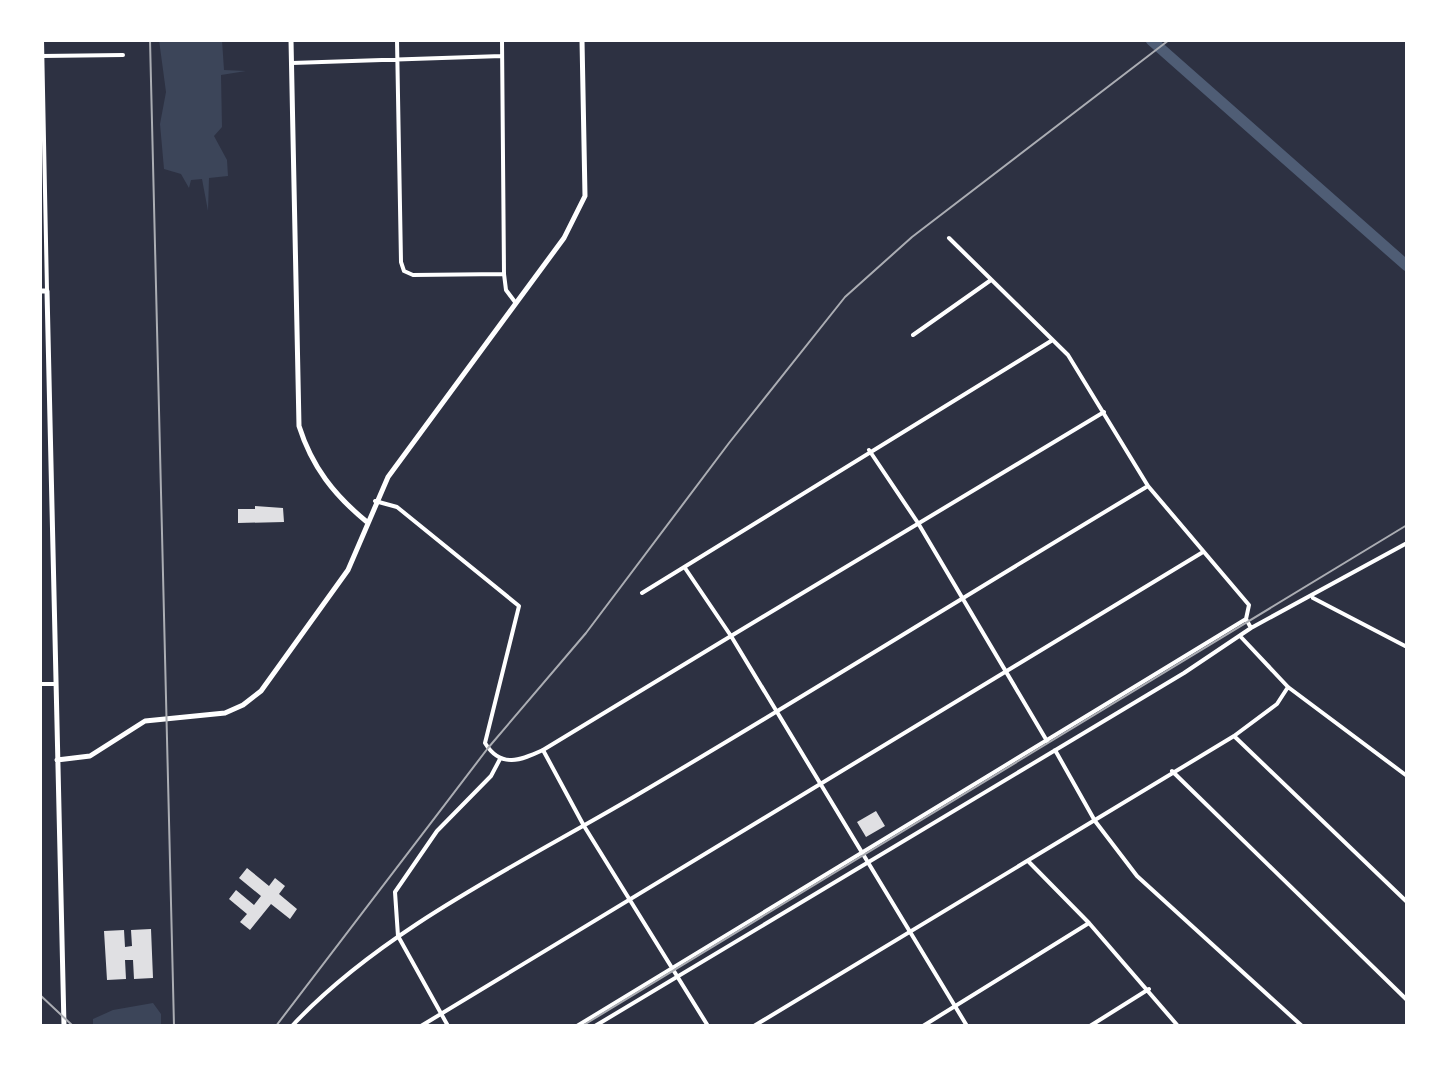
<svg xmlns="http://www.w3.org/2000/svg" width="1447" height="1066" font-family="'IBM Plex Sans',sans-serif">
  <style>
    .green { fill: #3c4559 }
    .lines { fill: none; stroke-linecap: round; stroke-linejoin: round }
    .river { stroke: #4f5d75; stroke-width: 11 }
    .building { fill: #e0e0e3 }
    .service { stroke: #fff; stroke-width: 2 }
    .minor { stroke: #fff; stroke-width: 4 }
    .tertiary { stroke: #fff; stroke-width: 4 }
    .secondary { stroke: #fff; stroke-width: 5 }
    .tram { stroke: #abadb3; stroke-width: 2 }
    .rail { stroke: #abadb3; stroke-width: 2 }
  </style>
  <rect width="100%" height="100%" fill="#2d3142"/>
  <!-- green -->
  <path class="green" d="M159 40H222L224 70 246 71 221 75 222 127 214 136 227 160 228 176 209 178 208 211 202 179 191 180 189 188 181 174 164 169 160 124 166 92Z
    M153 1003 161 1014V1026H93V1019L113 1010Z"/>
  <g class="lines">
    <!-- river -->
    <path class="river" d="M1151 40 1407 266"/>
  </g>
  <!-- building -->
  <path class="building" d="M255 506 283 508 284 522 238 523V509H255Z
    M876 811 885 826 866 837 857 822Z
    M247 868 269 886 275 878 285 886 279 894 297 909 290 919 271 904 250 930 240 922 247 914 229 899 236 890 254 905 261 896 239 878Z
    M151 929 153 978 134 979 133 960H125L126 979 107 980 104 931 124 930 125 947 132 946 131 930Z"/>
  <g class="lines">
    <!-- service -->
    <path class="service" d="M40 1025 41 1026"/>
    <!-- minor -->
    <path class="minor" d="M42 40 47 291
      M397 40 401 262 404 271 413 275 504 274
      M502 40 504 274 506 290 515 302
      M42 56 123 55
      M292 63 502 56
      M949 238 1068 355 1148 486 1249 605 1246 619 1251 628
      M913 335 991 280
      M869 450 918 523 1047 741
      M685 568 731 636 1104 412
      M642 593 1051 341
      M1313 598 1407 647
      M1240 636 1288 687 1407 776
      M40 684H55
      M1234 736 1407 902
      M543 750 584 826 708 1026
      M1055 750 1095 821 1137 876 1302 1026
      M1172 771 1407 1000
      M1029 862 1089 923 1178 1026
      M292 1026C383 928 526 861 642 792 812 692 979 587 1148 486
      M421 1026 1203 552
      M448 1026 398 936 395 892 437 831 491 776 500 759
      M577 1026 1246 619
      M595 1026 1184 673 1251 628 1407 543
      M754 1026 1234 736 1277 704 1288 687
      M923 1026 1089 923
      M1090 1026 1149 989"/>
    <!-- tertiary -->
    <path class="tertiary" d="M375 501 397 507 519 606 485 743C501 769 521 760 543 750L731 636 967 1026"/>
    <!-- secondary -->
    <path class="secondary" d="M291 40 299 426C312 467 334 495 367 522
      M40 291H47L64 1026
      M57 760 90 756 145 721 225 713 243 705 261 691 348 570 388 477 564 238 585 196 582 40"/>
    <!-- tram -->
    <path class="tram" d="M582 1026 1407 525"/>
    <!-- rail -->
    <path class="rail" d="M150 40 174 1026
      M40 995 73 1026
      M276 1026 488 748 586 633 729 443 845 297 912 237 1169 40"/>
  </g>
  <!-- border -->
  <rect width="1447" height="1066" fill="none" stroke="#ffffff" stroke-width="84"/>
</svg>
